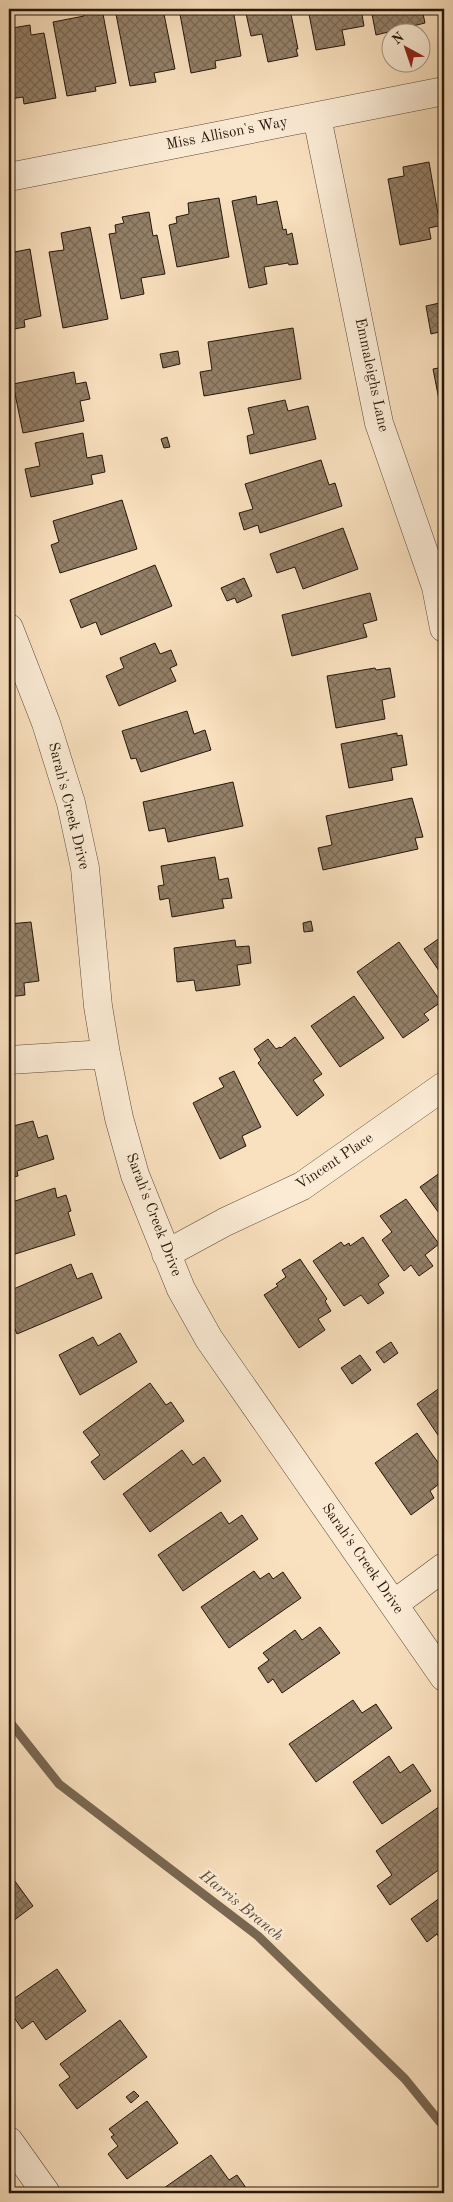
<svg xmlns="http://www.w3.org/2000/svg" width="453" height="2202" font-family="'Old Standard TT',serif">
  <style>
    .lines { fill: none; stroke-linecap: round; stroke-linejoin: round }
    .stream { stroke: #796752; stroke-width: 9 }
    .building { fill: url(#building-cross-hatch); stroke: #26170b }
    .minor-casing { stroke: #5b4938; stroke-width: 29 }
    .minor { stroke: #fbebd5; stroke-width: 28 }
    .labels { text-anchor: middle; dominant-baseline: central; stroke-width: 5; stroke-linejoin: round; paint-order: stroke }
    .street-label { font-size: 15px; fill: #26170b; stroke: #fbebd5 }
    .water-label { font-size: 16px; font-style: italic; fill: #5e4c3a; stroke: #fbebd5 }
  </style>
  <defs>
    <pattern id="building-cross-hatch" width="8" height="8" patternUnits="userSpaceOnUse" patternTransform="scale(1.25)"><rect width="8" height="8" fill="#948068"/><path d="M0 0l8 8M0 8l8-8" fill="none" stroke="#796854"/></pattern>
  </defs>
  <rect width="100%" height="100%" fill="#f9e0be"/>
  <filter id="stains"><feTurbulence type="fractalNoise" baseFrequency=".004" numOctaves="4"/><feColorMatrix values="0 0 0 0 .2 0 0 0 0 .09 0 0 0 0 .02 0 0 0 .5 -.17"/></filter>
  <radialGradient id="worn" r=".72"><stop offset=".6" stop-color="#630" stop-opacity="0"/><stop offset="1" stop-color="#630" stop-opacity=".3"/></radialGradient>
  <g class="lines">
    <!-- stream -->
    <path class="stream" d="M9 1721 59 1784 258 1936 405 2079 444 2127"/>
  </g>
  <!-- building -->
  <path class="building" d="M83 9H97L98 15 103 14 116 83 95 87 96 91 67 96 53 22 84 16Z
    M115 9H163L175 69 154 73 156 82 130 86Z
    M179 9H233L241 56 215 61 216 68 191 73Z
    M245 9H290L298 49H296L298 56 268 62 262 34 251 36Z
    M308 9H361L364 26 342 30 345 45 316 50Z
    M371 9H422L425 23 376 35Z
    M30 25 31 35 44 33 56 98 24 104 23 97 9 99V39L14 38 12 28Z
    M429 162 438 214 441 213 443 225 429 228 431 239 400 245 388 179 404 176 403 167Z
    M256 196 257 205 277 201 283 230 286 229 287 235 292 233 298 264 289 265 288 263 264 267 267 284 249 288 232 201Z
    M219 198 229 257 177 267 169 225 177 223 176 217 189 214 188 203Z
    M149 212 153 236 157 235 165 274 141 278 144 294 121 299 109 234 116 233 115 225 124 223 122 217Z
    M90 227 108 319 63 328 49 252 64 250 61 233Z
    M30 249 41 316 24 320 25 327 9 330V253Z
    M444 302V338L443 331 431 334 426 306Z
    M293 328 301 379 204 396 200 372 212 370 208 342Z
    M178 351 180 364 163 368 160 354Z
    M444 367V409L441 410 433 369Z
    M74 372 76 384 86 382 90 399 80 401 84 421 23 433 13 384Z
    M285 400 288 411 308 406 316 439 250 454 247 436 254 434 248 408Z
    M83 433 87 458 102 455 105 472 91 475 93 484 31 497 25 469 40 466 35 443Z
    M167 437 170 447 164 448 161 439Z
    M321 460 329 485 335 483 342 506 260 533 258 525 244 530 239 513 253 509 245 484Z
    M122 500 137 549 60 573 51 545 59 542 53 521Z
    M343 528 358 569 303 589 295 567 277 573 270 554Z
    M155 565 172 606 101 635 96 622 81 628 70 600Z
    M244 578 252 596 237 603 235 598 227 601 221 588Z
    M370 593 377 620 363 624 367 637 292 656 282 615Z
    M155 643 160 654 171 650 177 665 170 668 176 681 119 706 106 676 124 668 120 658Z
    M375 668 376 670 390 668 395 697 382 700 385 719 336 728 327 676Z
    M187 711 194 734 205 730 211 750 141 772 136 758 131 759 122 731Z
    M397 733V736L402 735 407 765 391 768 393 780 349 788 341 744Z
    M233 782 243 826 168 842 165 828 149 831 143 802Z
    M412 798 423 837 415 838 418 849 323 870 318 848 332 845 326 816Z
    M215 857 219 880 228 878 232 898 222 899 224 908 172 917 169 898 160 900 158 886 164 885 161 866Z
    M311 921 313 931 304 932 303 923Z
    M31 922 39 981 24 983 25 995 9 997V924Z
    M444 935V978L424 949Z
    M235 940 236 947 249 946 251 963 237 965 240 985 196 991 194 980 177 982 174 948Z
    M399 942 441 1002 424 1014 429 1020 403 1038 357 972Z
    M354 996 384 1038 340 1067 311 1026Z
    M295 1037 322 1074 313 1080 324 1095 297 1116 258 1063 261 1060 254 1049 268 1039 276 1049 280 1047 281 1048Z
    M234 1071 261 1127 242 1136 246 1146 220 1159 193 1103 224 1087 219 1078Z
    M33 1121 38 1138 47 1135 54 1159 17 1171 18 1176 9 1178V1127Z
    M444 1170V1220L420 1187Z
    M55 1188 57 1198 66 1195 71 1211 68 1212 75 1235 9 1256V1203Z
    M406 1199 439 1244 425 1255 433 1266 419 1276 411 1265 404 1271 382 1240 392 1232 380 1216Z
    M363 1237 389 1276 378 1284 384 1293 368 1304 361 1295 344 1306 313 1261 341 1242 344 1246 349 1243 350 1246Z
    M300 1259 327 1299 325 1301 331 1311 318 1319 325 1330 299 1348 264 1295 278 1286 276 1284 286 1277 282 1270Z
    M71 1264 77 1279 92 1273 102 1298 17 1334 9 1315V1291Z
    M120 1333 137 1362 80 1395 59 1355 93 1337 98 1346Z
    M391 1342 398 1353 384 1363 376 1352Z
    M360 1355 371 1370 352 1384 341 1368Z
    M150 1383 166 1405 171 1402 184 1421 104 1480 91 1462 100 1455 83 1432Z
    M444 1385V1444L417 1404Z
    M417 1433 444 1471V1480L430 1491 434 1498 411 1515 375 1463Z
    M182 1450 193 1465 204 1457 221 1481 150 1532 123 1494Z
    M221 1512 229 1524 242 1515 258 1539 183 1591 158 1555Z
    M254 1571 260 1579 269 1573 273 1579 283 1572 301 1598 229 1648 201 1607Z
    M320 1627 340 1653 282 1693 273 1679 268 1683 258 1668 269 1660 263 1653 295 1630 302 1640Z
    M353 1700 362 1713 376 1704 392 1728 316 1782 289 1744Z
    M389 1756 400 1773 413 1764 431 1791 382 1824 353 1782Z
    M443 1804 444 1866 390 1905 377 1886 392 1875 376 1851Z
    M9 1873 33 1906 9 1924Z
    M444 1895V1944L437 1934 427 1942 411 1919Z
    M57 1969 86 2011 46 2040 33 2021 22 2029 9 2010V2002Z
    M120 2020 147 2057 77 2109 59 2085 70 2077 60 2064Z
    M134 2091 139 2096 131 2103 126 2097Z
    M147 2101 178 2143 127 2179 108 2154 118 2146 111 2137 114 2135 109 2129Z
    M211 2155 229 2180 237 2175 249 2192 157 2193Z"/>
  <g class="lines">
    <!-- minor casing -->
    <g class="minor-casing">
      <path id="minor" d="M317 117 379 423 436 587 444 628
        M9 177 444 91
        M9 628 46 723 71 803 85 868 98 1006 106 1054 119 1118 135 1175 181 1289 209 1339 444 1677
        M9 1060 106 1054
        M166 1254 225 1222 302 1186 444 1086
        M394 1604 444 1567
        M9 2141 46 2193"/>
    </g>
    <!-- minor -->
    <use href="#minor" class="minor"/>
  </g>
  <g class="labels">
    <!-- street labels -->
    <g class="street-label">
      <text transform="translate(227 134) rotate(-11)">Miss Allison's Way</text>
      <text transform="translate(371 375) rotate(78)">Emmaleighs Lane</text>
      <text transform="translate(68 806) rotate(76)">Sarah's Creek Drive</text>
      <text transform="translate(335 1162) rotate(-34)">Vincent Place</text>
      <text transform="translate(153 1215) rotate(69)">Sarah's Creek Drive</text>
      <text transform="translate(362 1559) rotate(55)">Sarah's Creek Drive</text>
    </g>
    <!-- water labels -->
    <g class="water-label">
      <text transform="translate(241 1906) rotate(39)">Harris Branch</text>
    </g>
  </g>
  <!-- margin -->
  <rect width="453" height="2202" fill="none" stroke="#f9e0be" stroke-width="30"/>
  <rect x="10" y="10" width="433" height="2182" fill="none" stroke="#26170b" stroke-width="2.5"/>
  <rect x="15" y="15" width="423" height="2172" fill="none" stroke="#26170b"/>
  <!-- north arrow -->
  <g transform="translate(406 48) rotate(320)"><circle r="24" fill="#fbebd5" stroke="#a69684"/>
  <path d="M0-4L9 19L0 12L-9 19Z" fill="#8f2418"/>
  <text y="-8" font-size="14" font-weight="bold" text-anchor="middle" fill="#26170b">N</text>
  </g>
  <rect width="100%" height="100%" filter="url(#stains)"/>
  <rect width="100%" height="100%" fill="url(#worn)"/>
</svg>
